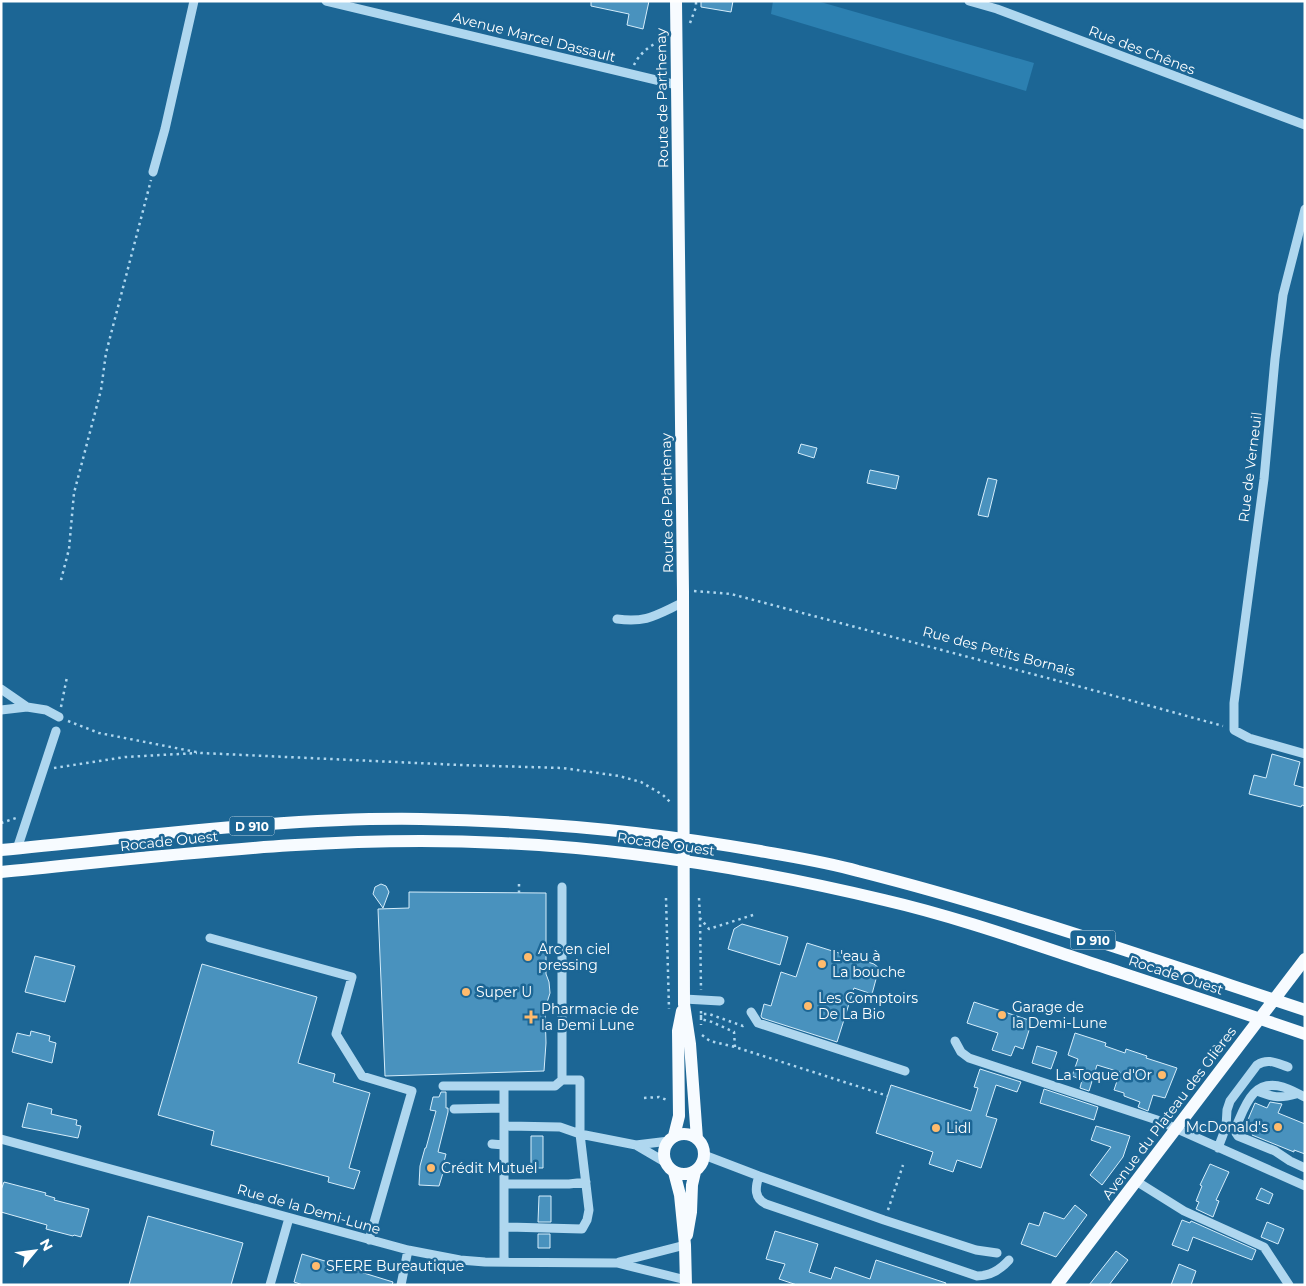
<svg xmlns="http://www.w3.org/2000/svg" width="1306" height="1286" font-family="Montserrat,sans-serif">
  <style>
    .green { fill: #2c80b1 }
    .building { fill: #4992be; stroke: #d5edfb }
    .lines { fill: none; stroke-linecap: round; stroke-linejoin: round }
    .path { stroke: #afd7ef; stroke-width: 2.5; stroke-dasharray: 2.5 4; stroke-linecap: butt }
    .minor { stroke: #afd7ef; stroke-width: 9 }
    .major { stroke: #f7fbff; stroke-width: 12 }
    .poi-dot { fill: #ffbb6d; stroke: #1c6695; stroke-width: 2 }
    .labels { text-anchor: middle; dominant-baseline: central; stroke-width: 5; stroke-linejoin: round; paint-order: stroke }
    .shield { fill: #1c6695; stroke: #bbd1df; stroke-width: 1 }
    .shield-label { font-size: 12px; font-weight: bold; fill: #fff }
    .street-label { font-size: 14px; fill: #fff; stroke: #1c6695 }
    .poi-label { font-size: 14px; fill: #fff; stroke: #1c6695; text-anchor: start }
  </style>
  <rect width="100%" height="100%" fill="#1c6695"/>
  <!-- green -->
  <path class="green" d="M773 1H817L1034 63 1026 91 771 14Z"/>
  <!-- building -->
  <path class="building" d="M591 1H649L643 29 627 25 629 14 591 6Z
    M701 1H733L731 12 701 7Z
    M801 444 817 448 814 458 798 453Z
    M870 470 899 476 896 489 867 483Z
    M988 478 997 480 988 517 978 515Z
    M1272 754 1300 762 1294 785 1305 788V806L1302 805 1301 807 1249 794 1254 775 1266 778Z
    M381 884 386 886 389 892 383 908 373 894 375 887Z
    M409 892 546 893V974L549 982 550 993 545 1009 546 1043 544 1071 385 1076 378 909 409 908Z
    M742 924 788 937 780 965 728 949 734 929Z
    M807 943 874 964 879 968 872 994 854 988 837 1042 762 1018 761 1016 764 1004 771 1006 781 972 796 977Z
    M35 956 75 966 65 1002 25 992Z
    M202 964 317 997 298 1063 335 1074 333 1082 370 1093 349 1168 360 1171 354 1189 328 1182 329 1177 211 1145 214 1131 158 1115Z
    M974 1002 1032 1021 1023 1049 1015 1046 1011 1056 992 1050 998 1033 967 1023Z
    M31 1031 50 1036 49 1041 56 1043 52 1063 12 1052 17 1033 30 1036Z
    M1075 1033 1106 1043 1105 1046 1125 1053 1126 1049 1147 1056 1146 1058 1177 1068 1165 1098 1153 1095 1148 1111 1138 1107 1140 1102 1124 1096V1093L1114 1090 1120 1072 1097 1065 1089 1091 1080 1088 1082 1080 1072 1076 1078 1059 1068 1055Z
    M1037 1046 1057 1052 1051 1069 1032 1063Z
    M980 1069 1021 1082 1017 1092 996 1085 986 1116 997 1119 981 1168 957 1160 953 1172 929 1164 933 1152 876 1133 891 1085 971 1111 978 1088 974 1087Z
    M1044 1089 1098 1107 1094 1120 1040 1103Z
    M441 1092H446V1108H448V1112L438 1152 446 1154 444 1162 446 1163 439 1186 419 1185 420 1166 425 1148H426L436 1111 430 1110 433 1097H439Z
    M1270 1102 1282 1104 1278 1113 1305 1124V1154L1294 1150V1152L1252 1135 1253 1133 1244 1129 1255 1103 1267 1108Z
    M28 1103 52 1109 51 1114 77 1120 76 1125 81 1126 78 1138 22 1127Z
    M1096 1126 1130 1136 1123 1157 1102 1185 1090 1175 1111 1147 1091 1140Z
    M531 1136H543V1168H531Z
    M1210 1164 1229 1172 1216 1200 1219 1201 1213 1217 1196 1209 1199 1202 1196 1201 1202 1186 1200 1185Z
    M4 1182 46 1193 45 1195 55 1198 54 1200 89 1209 81 1237 74 1235 73 1236 46 1229 47 1225 1 1212V1190Z
    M1261 1188 1273 1194 1269 1204 1256 1199Z
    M539 1196H551V1222H538Z
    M1075 1205 1087 1215 1056 1257 1021 1244 1029 1223 1039 1226 1044 1212 1064 1219Z
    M148 1216 243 1243 231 1285H129Z
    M1182 1220 1190 1223 1191 1221 1256 1250 1252 1260 1193 1237 1188 1251 1172 1245Z
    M1267 1222 1284 1229 1278 1244 1261 1237Z
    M775 1231 818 1244 809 1272 831 1279 835 1267 870 1279 876 1260 946 1283 945 1285H797L779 1279 785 1264 766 1259Z
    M538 1234H550V1248H538Z
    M1116 1251 1128 1260 1109 1285H1089Z
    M302 1254 393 1282 392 1285H303L294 1282Z
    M1179 1264 1196 1271 1191 1285H1171Z"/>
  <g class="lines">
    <!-- path -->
    <path class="path" d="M690 23 696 7V1
      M634 65C639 54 653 41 666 41
      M61 580 69 549 74 493 101 390 106 353 151 180
      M694 591 731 594 1100 692 1223 726
      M61 707 67 677
      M68 721 99 733 201 753 460 765 563 768 619 776 641 782 663 795 670 802
      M54 768 125 757 197 753
      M1 823 16 818
      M519 893V882
      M666 898 669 1009
      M699 898 700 918 709 929 756 914
      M700 918 701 990
      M701 1011V1025
      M702 1035 710 1041 735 1047 888 1096
      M735 1047 734 1032 712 1022 701 1019V1014H709L743 1026 746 1024
      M644 1098 659 1097 667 1100
      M888 1210 903 1165"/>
    <!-- minor -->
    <path class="minor" d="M326 1 677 85
      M969 1 997 9 1305 125
      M153 172 165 129 194 1
      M1305 209 1283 295 1275 359 1264 479 1234 703V730L1249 738 1305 754
      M617 619C647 623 656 615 682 603
      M1 689 27 707 46 710 59 717
      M1 710 27 707
      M17 849 56 731
      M562 887V1080
      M210 938 352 977 336 1034 362 1076 412 1091 369 1240
      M684 999 720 1001
      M751 1012 758 1023 905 1071
      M955 1041 961 1052 969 1058 1157 1120 1305 1186
      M443 1086H555L562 1080H580V1134L636 1145 669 1141
      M504 1086V1262
      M1257 1091C1273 1097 1279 1099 1296 1094
      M1305 1097C1298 1094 1290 1089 1283 1087 1252 1078 1245 1107 1235 1129L1236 1133 1238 1136 1275 1151 1290 1161 1305 1168
      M454 1109 504 1108
      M1 1139 408 1250 460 1260 485 1262 617 1263 686 1280
      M492 1144 504 1145
      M636 1145 665 1162
      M1218 1148 1226 1127 1227 1110 1230 1101 1257 1065C1268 1058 1276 1063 1288 1067
      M704 1155 759 1176 884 1220 976 1250 997 1253
      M759 1176C755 1188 754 1198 766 1204L977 1276C990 1276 1001 1269 1009 1260
      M1136 1181 1184 1211 1264 1247 1289 1285
      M504 1184H569L586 1182
      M504 1227 582 1229 587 1220 589 1210 580 1134 560 1127 504 1126
      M619 1262 685 1245
      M270 1285 289 1218
      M401 1285 408 1250"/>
    <!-- major -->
    <path class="major" d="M676 1 683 591 684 1004 690 1044 697 1139
      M1 850C141 837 281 817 421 819 534 821 648 831 760 851 793 857 826 862 858 871 1009 909 1157 961 1305 1010
      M1 872C167 856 334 834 501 843 630 849 759 870 884 900 949 915 1013 937 1076 958 1152 983 1229 1008 1305 1034
      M664 1154a20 20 0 1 1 40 0a20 20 0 1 1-40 0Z
      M674 1136 679 1116 678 1031 682 1011
      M674 1172 680 1195 685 1245 686 1285
      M687 1235 691 1212 692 1185 695 1172
      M1057 1285 1305 959"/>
  </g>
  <!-- markers -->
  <g class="poi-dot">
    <circle cx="528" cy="957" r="5"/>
    <circle cx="822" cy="964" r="5"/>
    <circle cx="466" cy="992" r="5"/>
    <circle cx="808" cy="1006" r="5"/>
    <circle cx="1002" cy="1015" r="5"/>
    <path d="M528.5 1009.5h5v5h5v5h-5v5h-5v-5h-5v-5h5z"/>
    <circle cx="1162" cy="1075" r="5"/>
    <circle cx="1278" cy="1127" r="5"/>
    <circle cx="936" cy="1128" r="5"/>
    <circle cx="431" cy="1168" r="5"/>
    <circle cx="316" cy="1266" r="5"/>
  </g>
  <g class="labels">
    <!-- shield labels -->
    <g class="shield">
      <rect x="229.5" y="816.5" width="45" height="19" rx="4"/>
      <rect x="1070.5" y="930.5" width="45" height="19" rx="4"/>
    </g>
    <g class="shield-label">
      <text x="252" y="826">D 910</text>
      <text x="1093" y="940">D 910</text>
    </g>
    <!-- street labels -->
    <g class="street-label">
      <text transform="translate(534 37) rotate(14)">Avenue Marcel Dassault</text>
      <text transform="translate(1142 50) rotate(21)">Rue des Chênes</text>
      <text transform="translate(662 98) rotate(-91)">Route de Parthenay</text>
      <text transform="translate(1250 467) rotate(-83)">Rue de Verneuil</text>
      <text transform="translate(667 503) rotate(-91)">Route de Parthenay</text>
      <text transform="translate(999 651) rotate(15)">Rue des Petits Bornais</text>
      <text transform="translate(169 841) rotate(-6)">Rocade Ouest</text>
      <text transform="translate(666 844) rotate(8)">Rocade Ouest</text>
      <text transform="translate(1176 975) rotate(18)">Rocade Ouest</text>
      <text transform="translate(1169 1113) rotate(-53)">Avenue du Plateau des Glières</text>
      <text transform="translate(309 1209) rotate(16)">Rue de la Demi-Lune</text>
    </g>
    <!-- poi labels -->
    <g class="poi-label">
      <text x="538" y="949">Arc en ciel<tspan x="538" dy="16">pressing</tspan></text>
      <text x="832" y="956">L'eau à<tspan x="832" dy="16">La bouche</tspan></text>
      <text x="476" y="992">Super U</text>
      <text x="818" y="998">Les Comptoirs<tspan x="818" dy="16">De La Bio</tspan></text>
      <text x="1012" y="1007">Garage de<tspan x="1012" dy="16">la Demi-Lune</tspan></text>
      <text x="541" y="1009">Pharmacie de<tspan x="541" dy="16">la Demi Lune</tspan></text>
      <text x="1152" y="1075" text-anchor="end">La Toque d'Or</text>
      <text x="1268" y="1127" text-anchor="end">McDonald's</text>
      <text x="946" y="1128">Lidl</text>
      <text x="441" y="1168">Crédit Mutuel</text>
      <text x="326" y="1266">SFERE Bureautique</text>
    </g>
  </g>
  <!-- border -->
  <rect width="1306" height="1286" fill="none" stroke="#ffffff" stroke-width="5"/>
  <!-- north arrow -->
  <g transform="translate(35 1251) rotate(61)" stroke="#1c6695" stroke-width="4" paint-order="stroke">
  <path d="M0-4L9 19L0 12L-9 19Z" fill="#ffffff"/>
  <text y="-8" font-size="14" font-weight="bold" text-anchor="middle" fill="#ffffff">N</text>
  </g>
</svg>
